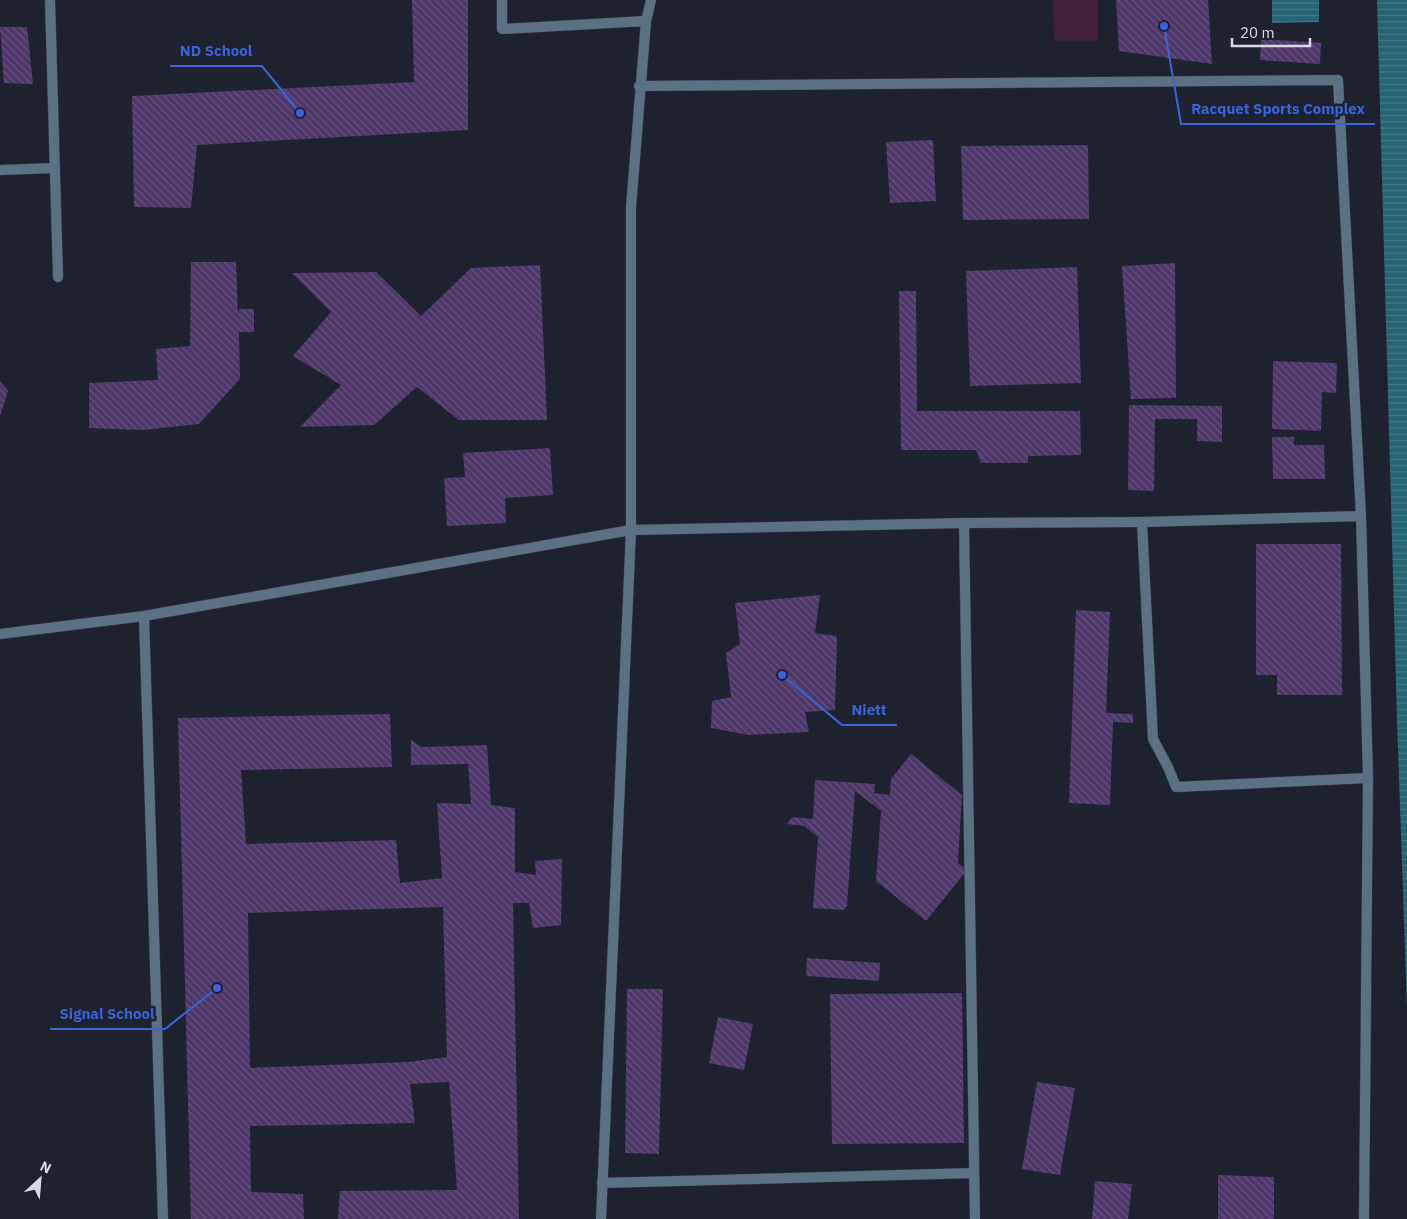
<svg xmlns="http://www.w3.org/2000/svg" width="1407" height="1219" font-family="'IBM Plex Sans',sans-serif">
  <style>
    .garden { fill: #401f3b }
    .water { fill: url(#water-rules) }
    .building { fill: url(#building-back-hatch); fill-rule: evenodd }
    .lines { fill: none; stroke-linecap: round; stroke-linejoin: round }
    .lane-casing { stroke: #383b47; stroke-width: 11 }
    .street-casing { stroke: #383b47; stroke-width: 11 }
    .lane { stroke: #5b7182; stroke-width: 10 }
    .street { stroke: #5b7182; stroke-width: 10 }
    .leader { fill: none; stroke: #3963da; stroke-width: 2 }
    .callout-dot { fill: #3963da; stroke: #1e212e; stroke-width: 2 }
    .callout-label { font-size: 15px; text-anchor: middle; font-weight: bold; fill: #3963da; stroke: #1e212e; stroke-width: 5; stroke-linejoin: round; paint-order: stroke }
  </style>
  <defs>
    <pattern id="water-rules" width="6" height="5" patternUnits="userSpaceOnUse" patternTransform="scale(1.25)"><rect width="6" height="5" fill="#246570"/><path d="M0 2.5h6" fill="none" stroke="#437a84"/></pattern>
    <pattern id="building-back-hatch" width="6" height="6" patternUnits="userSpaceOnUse" patternTransform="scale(1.25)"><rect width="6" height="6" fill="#4c3768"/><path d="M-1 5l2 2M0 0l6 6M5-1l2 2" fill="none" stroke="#65537d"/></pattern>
  </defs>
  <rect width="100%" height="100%" fill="#1e212e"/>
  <!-- garden -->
  <path class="garden" d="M1053 0H1098V41H1054Z"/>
  <!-- water -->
  <path class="water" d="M1272 0H1319V22L1272 23Z
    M1377 0H1407V1009L1397 720Z"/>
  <!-- building -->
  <path class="building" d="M412 0H468V130L197 145 191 208 134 207 132 96 414 82Z
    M1116 0H1208L1212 64 1119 51Z
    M0 27H27L33 84 4 83Z
    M1261 39 1321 43 1320 64 1260 60Z
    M933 140 936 201 890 203 886 142Z
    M1088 145 1089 219 963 220 961 146Z
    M191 262H236L238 315 239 309H254V332H239L240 379 199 424 142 430 89 428V383L158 380 156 349 190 346Z
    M1175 263 1176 398 1131 399 1122 266Z
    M540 265 547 420H459L417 387 374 425 300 427 341 385 293 356 331 312 292 273 376 272 421 316 471 268Z
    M1077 267 1081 383 970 386 966 271Z
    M899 291H916L917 411H1080L1081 455 1028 456V463H981L976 450H901Z
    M1273 361 1337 363 1336 393 1322 392 1321 431 1272 429Z
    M0 381 8 391 0 416Z
    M1129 405 1222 406V442L1197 441V419H1155L1154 491 1128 490Z
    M1272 437H1294V445H1324L1325 479H1273Z
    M550 448 553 495 505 498 506 523 447 526 444 478 465 477 463 453Z
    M1256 544H1341L1342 695H1277V675H1256Z
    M820 595 815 633 837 636 835 710 805 712 809 732 749 735 711 728 712 701 731 697 726 653 740 644 735 603Z
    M1076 610 1110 612 1106 713 1133 714V723L1113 722 1110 805 1069 803Z
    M390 714 392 767 241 770 246 844 396 840 400 883 442 878 437 803 471 804 468 764 411 765V740L422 747 487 745 491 805 515 808V872L536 875 535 861 562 859 561 925 533 928 529 903H513L519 1219H338L340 1191 457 1190 449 1082 410 1084 415 1123 250 1126 251 1192 303 1194 304 1219H191L178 718ZM443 907 447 1057 408 1062 250 1068 248 913Z
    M911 754 962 795 958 863 967 870 926 921 876 881 881 811 855 791 847 906 844 910 813 908 818 837 804 826 787 824 792 817 813 819 815 780 875 784 874 793 890 795 891 779Z
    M807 958 880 963 879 981 806 976Z
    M627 989H663L659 1154 625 1153Z
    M962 993 964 1143 832 1144 830 994Z
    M718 1017 753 1024 744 1070 709 1063Z
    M1037 1082 1075 1088 1060 1175 1022 1169Z
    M1218 1175 1274 1177V1219H1218Z
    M1095 1181 1132 1184 1128 1219H1092Z"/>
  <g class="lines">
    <!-- lane casing -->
    <g class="lane-casing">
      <path id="lane" d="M1142 522 1153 739 1168 767 1176 787 1368 778"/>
    </g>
    <!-- street casing -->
    <g class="street-casing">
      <path id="street" d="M50 0 58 277
        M502 0V29L646 21
        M639 86 1338 80 1361 516 1368 778 1364 1219
        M0 170 55 168
        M964 523 975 1219
        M144 616 163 1219
        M0 634 144 616 631 530 964 523 1142 522 1361 516
        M602 1183 974 1173
        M601 1219 631 530V207L646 21 651 0"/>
    </g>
    <!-- lane -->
    <use href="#lane" class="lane"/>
    <!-- street -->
    <use href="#street" class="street"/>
  </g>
  <!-- callouts -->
  <path class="leader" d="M300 113L262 66H170M1164 26L1181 124H1375M782 675L842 725H897M217 988L165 1029H50"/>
  <g class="callout-dot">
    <circle cx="300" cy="113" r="5"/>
    <circle cx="1164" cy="26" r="5"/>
    <circle cx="782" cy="675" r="5"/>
    <circle cx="217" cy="988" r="5"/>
  </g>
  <g class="callout-label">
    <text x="216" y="56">ND School</text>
    <text x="1278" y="114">Racquet Sports Complex</text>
    <text x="869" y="715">Niett</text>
    <text x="107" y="1019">Signal School</text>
  </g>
  <!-- north arrow -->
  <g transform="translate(40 1179) rotate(26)" stroke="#1e212e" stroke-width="4" paint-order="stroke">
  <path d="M0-4L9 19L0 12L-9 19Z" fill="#d7dae2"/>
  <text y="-8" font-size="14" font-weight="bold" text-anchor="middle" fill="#d7dae2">N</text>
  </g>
  <!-- scale -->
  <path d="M1232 38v8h78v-8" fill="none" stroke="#d7dae2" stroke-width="2.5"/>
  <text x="1240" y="38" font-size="15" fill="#d7dae2" stroke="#1e212e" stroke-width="4" paint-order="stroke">20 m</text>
</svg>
